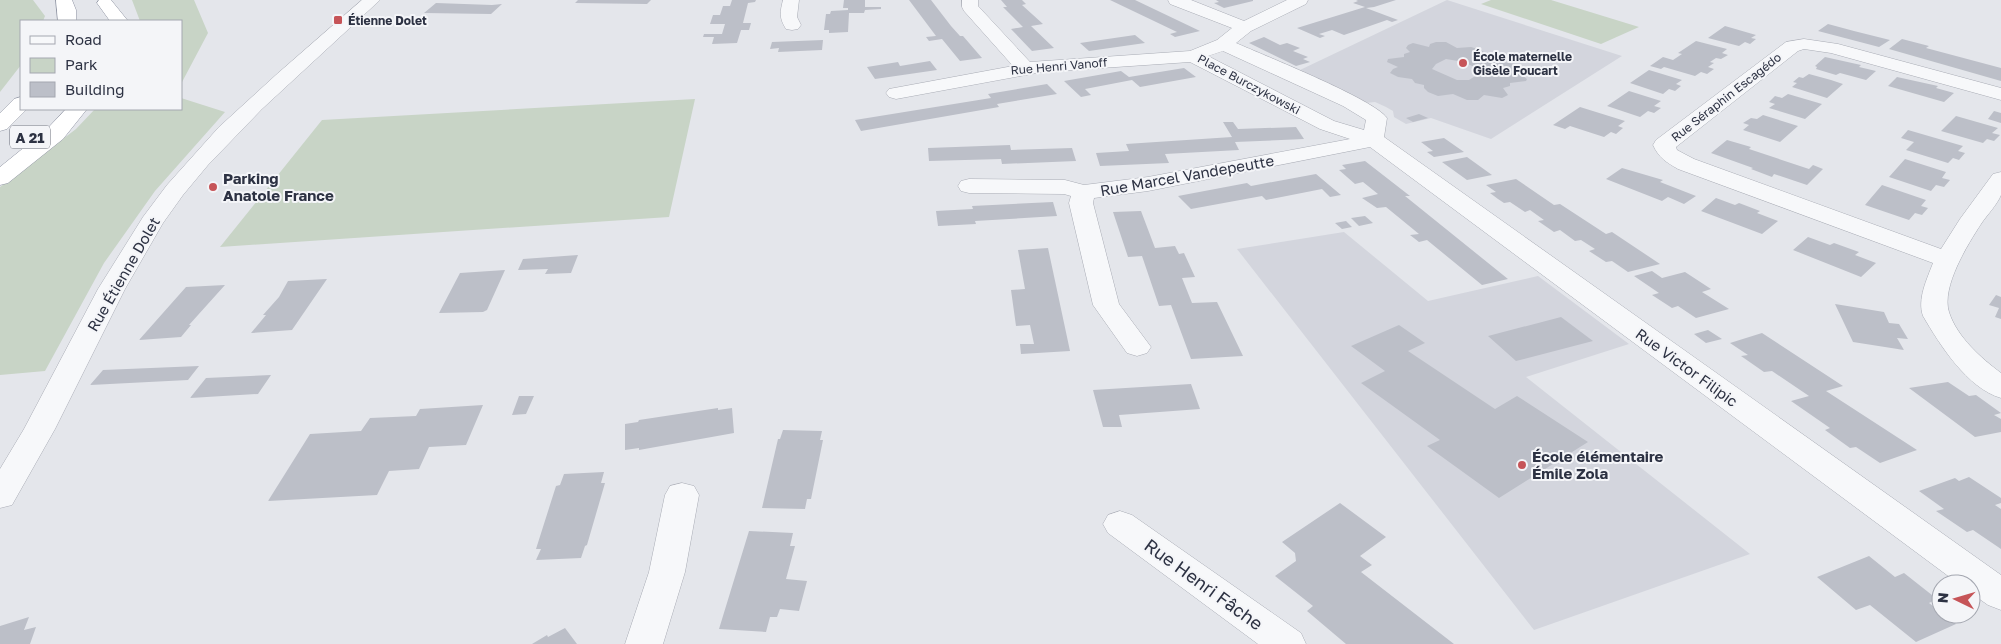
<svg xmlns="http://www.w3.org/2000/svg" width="2001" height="644" font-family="'Golos Text',sans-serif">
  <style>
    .built { fill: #d3d5dd }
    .green { fill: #c8d4c6 }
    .building { fill: #bcbfc8; fill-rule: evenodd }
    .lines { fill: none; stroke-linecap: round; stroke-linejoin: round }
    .minor-casing { stroke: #a9acb5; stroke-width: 1 }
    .highway-casing { stroke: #8d92a1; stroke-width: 1 }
    .minor { fill: #f7f8fa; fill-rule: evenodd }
    .highway { fill: #fff; fill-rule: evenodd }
    .poi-dot { fill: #c65458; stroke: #f4f5f8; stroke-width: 2 }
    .labels { text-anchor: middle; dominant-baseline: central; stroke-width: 4; stroke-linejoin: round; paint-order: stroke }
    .far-poi-label { font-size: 12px; font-weight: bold; fill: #2d3243; stroke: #f4f5f8; text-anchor: start }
    .far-street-label { font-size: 12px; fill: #2d3243; stroke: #f4f5f8 }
    .shield { fill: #f4f5f8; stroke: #696c79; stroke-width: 1 }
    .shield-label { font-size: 14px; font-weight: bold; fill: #2d3243 }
    .street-label { font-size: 15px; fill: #2d3243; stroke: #f4f5f8 }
    .poi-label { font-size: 15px; font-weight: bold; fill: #2d3243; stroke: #f4f5f8; text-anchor: start }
    .near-street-label { font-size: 18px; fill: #2d3243; stroke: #f4f5f8 }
  </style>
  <rect width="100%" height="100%" fill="#e4e6eb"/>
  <!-- built -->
  <path class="built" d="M1447 0 1622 56 1491 139 1431 118 1406 124 1394 117 1393 111 1386 107 1375 102 1365 103 1300 70Z
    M1344 232 1428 301 1538 276 1629 344 1526 377 1750 554 1534 630 1237 249Z"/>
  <!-- green -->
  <path class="green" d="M0 0H33L45 16 43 21H21V65L0 92Z
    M132 0H194L208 33 181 84V21H140Z
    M1491 0H1551L1639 27 1601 44 1481 4Z
    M181 98 225 112 155 191 104 263 45 371 0 375V187L76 129 95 109H181Z
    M695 99 669 217 220 247 322 120Z"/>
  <!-- building -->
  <path class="building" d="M578 0H651L647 4 575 3Z
    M732 0H756L755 2 748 3 743 23H751L749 30H741L737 43 712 44 714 37H703L704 34H722L725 24H710L713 15H720L723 6H730Z
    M844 0H865V7H881V9L865 10 864 13H849L848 32 829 33V30H824L826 14H830L831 11 848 10V8H843Z
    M909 0H931L951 26 960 36H963L982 58 960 61 942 39 929 41 926 37 936 36Z
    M1001 0H1022L1026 4 1022 5 1043 24 1031 26 1054 48 1032 51 1011 29 1023 27 1003 7H1007Z
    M1110 0H1135L1200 31 1175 37 1170 34 1177 32Z
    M1216 0H1253V1L1224 8 1214 3 1219 2Z
    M1356 0H1396L1374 7 1366 8 1398 20 1392 22 1387 20 1344 35 1332 30 1319 34 1325 36 1320 38 1297 28 1365 7 1353 3 1358 1Z
    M436 3 492 5 502 4 491 14 424 13Z
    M1828 24 1854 31 1890 40 1879 47 1818 31Z
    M1725 26 1756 35 1751 38 1756 39 1750 44 1745 42 1739 46 1708 38Z
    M1135 35 1145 43 1089 51 1080 43Z
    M1264 37 1280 45 1287 43 1300 48 1293 51 1308 57 1303 59 1310 62 1296 66 1249 43Z
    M1902 39 1929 46 1926 48 2001 68V81L1889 49Z
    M823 40 822 50 778 52 779 48 770 49 772 42Z
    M1696 41 1727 49 1722 53 1728 55 1721 59 1716 58 1710 62 1714 63 1708 67 1714 69 1707 74 1701 72 1695 76 1664 67 1661 69 1650 66 1663 57 1673 60 1682 54 1678 53Z
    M1436 42H1446L1457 48 1471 47 1478 49 1484 52V55L1497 61 1515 64 1521 68 1519 71 1512 72 1522 75 1527 79 1526 81 1510 83V86L1503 88 1508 95 1502 98 1484 95 1478 100H1467L1453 94 1438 96 1428 92 1424 88V85L1415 83 1412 79 1398 77 1390 73 1393 69 1398 67 1387 62 1388 59 1404 57V54L1410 52 1406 48 1408 45 1413 43 1429 47 1430 44ZM1446 59 1464 62 1480 70V73L1469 80H1457L1432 69 1436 64Z
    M1825 57 1861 65 1859 67 1876 71 1866 80 1840 73 1836 75 1816 69 1817 67 1815 66Z
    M930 61 937 70 875 79 867 67 898 62 900 66Z
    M1184 68 1196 77 1140 87 1132 80 1085 89 1091 95 1081 97 1064 81 1121 71 1129 77Z
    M1649 70 1682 80 1676 84 1681 86 1675 91 1669 89 1663 94 1630 83Z
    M1809 74 1831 80 1843 84 1827 98 1792 87 1797 83 1793 82 1799 77 1803 78Z
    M1897 77 1938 86 1936 88 1954 93 1944 102 1888 86Z
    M1047 84 1057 94 997 104 999 107 861 131 855 120 991 98 988 94Z
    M1629 91 1661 101 1654 106 1661 108 1654 113 1648 111 1640 117 1607 106Z
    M1788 94 1822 104 1805 119 1769 108 1775 104 1769 102 1775 96 1782 98Z
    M1580 107 1625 121 1618 126 1623 128 1616 134 1611 132 1604 137 1570 126 1565 129 1553 125Z
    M1994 111 2001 113V123L1988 119Z
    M1419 114 1428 118 1413 122 1406 118Z
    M1763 115 1798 126 1780 142 1743 130 1749 125 1743 123 1751 118 1757 119Z
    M1956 116 1998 128 1992 133 2000 135 1994 141 1987 139 1983 143 1941 131Z
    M1223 122H1233L1238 129 1296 127 1304 139 1235 142 1239 150 1165 154 1169 163 1100 166 1096 153 1129 151 1126 144 1232 137Z
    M1908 130 1963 146 1958 151 1965 153 1959 160 1953 158 1948 163 1906 150 1914 142 1901 138Z
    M1444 138 1464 152 1434 157 1427 152 1433 151 1421 142Z
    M1727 140 1751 147 1749 149 1809 169 1813 165 1823 169 1807 185 1774 174 1772 177 1751 169 1753 168 1711 153Z
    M1010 145 1011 150 1072 148 1076 161 1002 164 1001 159 929 161 928 148Z
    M1467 157 1492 175 1467 180 1442 162Z
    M1905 159 1946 172 1942 178 1950 180 1944 187 1936 185 1931 191 1889 177Z
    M1365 161 1410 196H1405L1508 279 1482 285 1427 240 1419 242 1410 235 1419 234 1386 207 1377 208 1362 198 1378 194 1363 182 1355 184 1339 170 1346 169 1342 165Z
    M1622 168 1663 180 1660 182 1696 196 1684 204 1668 197 1662 201 1606 179Z
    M1316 174 1341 195 1330 197 1322 189 1266 200 1262 196 1191 209 1178 196 1247 183 1251 186Z
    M1516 179 1554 205 1560 204 1606 234 1612 232 1660 264 1628 272 1612 261 1606 262 1589 251 1595 249 1581 240 1575 241 1560 230 1554 232 1538 221 1544 220 1530 210 1525 212 1510 202 1504 203 1498 199 1490 193 1496 192 1486 185Z
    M1882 185 1926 200 1921 206 1928 208 1922 215 1915 213 1909 220 1865 205Z
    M1716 198 1735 205 1739 203 1760 211 1757 213 1778 221 1762 234 1701 211Z
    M1053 202 1057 216 975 221 976 224 938 226 936 211 973 209 972 206Z
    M1141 211 1155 248 1175 246 1179 254 1184 253 1195 277 1182 278 1192 303 1217 302 1243 356 1191 359 1171 305 1159 306 1142 256 1128 257 1113 212Z
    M1365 216 1373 223 1359 226 1351 218Z
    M1346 221 1352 227 1342 229 1335 223Z
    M1808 237 1830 245 1834 243 1859 252 1855 255 1876 263 1861 277 1793 250Z
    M1048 248 1070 351 1021 354 1020 344H1034L1030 325 1016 326 1011 290 1025 289 1018 250Z
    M578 255 571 273 545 274 548 269 518 270 523 259Z
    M505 270 487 310 483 312 439 313 460 273Z
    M1652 271 1662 278 1685 272 1711 289 1702 292 1729 309 1696 318 1678 306 1672 308 1652 295 1659 293 1634 276Z
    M327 279 292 330 251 333 266 315H263L279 297 288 281Z
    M225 285 189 325H191L181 337 139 340 186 287Z
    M1996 295 2001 297V319L1995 317 1999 308 1989 305Z
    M1835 304 1884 312 1889 323 1899 324 1908 339 1897 338 1904 350 1853 342Z
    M1561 317 1593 341 1516 361 1488 336Z
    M1399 325 1425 343 1408 351 1495 409 1517 396 1588 442 1499 498 1427 446 1440 440 1361 383 1385 371 1351 346Z
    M1708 330 1722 339 1706 343 1694 334Z
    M1762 333 1843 386 1826 391 1917 450 1880 463 1856 447 1850 448 1825 430 1830 428 1791 401 1809 396 1772 371 1764 372 1741 356 1748 355 1730 343Z
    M199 366 188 380 90 385 103 370Z
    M271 375 258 394 190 398 206 378Z
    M1948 382 1969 396 1976 395 2001 413 1994 415 2001 419V432L1975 437 1909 388Z
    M1191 384 1200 409 1119 415 1122 427H1103L1093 390Z
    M519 396H534L526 414 512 415Z
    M483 405 466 445 429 447 419 469 389 471 377 495 268 501 310 434 361 431 370 418 416 416 420 409Z
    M718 408V410L732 408 734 433 639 450V448L625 450V424L638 422 639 420Z
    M783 430 822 431 820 440H823L811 499H807L805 509 762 508 778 439H780Z
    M604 472 601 483H605L587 545 585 546 581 558 536 560 541 549H536L556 486 560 485 564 474Z
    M1969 477 2001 498V503L1995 505 2001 509V549L1973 530 1967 532 1936 511 1944 509 1919 491 1955 478 1959 481Z
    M1340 503 1386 537 1360 556 1372 565 1361 572 1454 644H1346L1307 611 1313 606 1275 576 1296 561 1295 553 1282 542Z
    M749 531 793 533 790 546H795L786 579 807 581 799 611 780 609 777 617H770L766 632 719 629Z
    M1869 556 1895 577 1904 573 1937 599 1929 603 1941 612V614H1944L1956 624 1916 642 1870 605 1856 610 1817 577Z
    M29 617 24 630 36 627 30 644H0V626Z
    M565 628 577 644H532L547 635 548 637Z"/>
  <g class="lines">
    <!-- minor casing -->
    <g class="minor-casing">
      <path id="minor" d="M362 0H380L262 109 208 165 183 195 163 223 125 289 55 429 12 505 0 508V469L24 429 98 289 143 217 167 185 219 127 277 74Z
        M783 0H799L797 17 801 25 798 29 792 30 786 29C779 18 780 12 783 0Z
        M962 0H978V6L1030 62 1190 51 1217 40 1232 28 1170 4 1168 0H1191L1244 21 1287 0H1308L1306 4 1251 31 1236 43C1263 55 1374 99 1387 118L1384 137 2001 575V610L1988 605 1971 593V584H1959L1370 147 1148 191 1094 198 1093 203 1119 304 1151 347 1147 353 1137 356 1127 353 1093 305 1069 203 1071 196 1064 194 969 193 961 191 958 186 961 181 969 179 1065 180 1084 185 1148 177 1350 139 1320 129 1190 62 1042 72 896 99 889 97 886 93 889 89 1013 66 964 11 962 7ZM1223 51 1343 106 1366 120 1364 130 1334 121 1208 56Z
        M1804 39 1838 44 2001 88V100L1831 53 1804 49 1798 51 1676 147 1677 150 1694 159 1941 249 1960 219 1993 174 2001 172C2001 179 2001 189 2001 195 1997 205 1987 215 1981 224 1968 244 1941 287 1949 312 1957 337 1981 358 2001 373V398C1967 388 1940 345 1923 316 1917 299 1927 279 1933 263L1678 169C1666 162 1659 158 1653 145L1656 140 1786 42Z
        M682 483 694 486 699 495 685 572 663 644H625L649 572 665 495 670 486Z
        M1120 511 1132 515 1301 633 1306 644H1258L1108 533 1103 524 1108 515Z"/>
    </g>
    <!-- highway casing -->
    <g class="highway-casing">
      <path id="highway" d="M56 0H72L76 10V21H58Z
        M99 0H111L128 21H110L97 3Z
        M21 97V109H27L7 129 0 131V113L14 99Z
        M66 109H87L63 139 8 183 0 185V167L47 129Z"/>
    </g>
    <!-- minor -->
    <use href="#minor" class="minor"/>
    <!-- highway -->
    <use href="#highway" class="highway"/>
  </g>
  <!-- markers -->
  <g class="poi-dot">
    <rect x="333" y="15" width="10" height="10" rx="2.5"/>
    <circle cx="1463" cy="63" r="5"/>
    <circle cx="213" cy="187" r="5"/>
    <circle cx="1522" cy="465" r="5"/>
  </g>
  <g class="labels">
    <!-- far-poi labels -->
    <g class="far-poi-label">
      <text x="348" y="20">Étienne Dolet</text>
      <text x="1473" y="56">École maternelle<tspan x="1473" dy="14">Gisèle Foucart</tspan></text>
    </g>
    <!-- far-street labels -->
    <g class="far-street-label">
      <text transform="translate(1059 66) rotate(-5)">Rue Henri Vanoff</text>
      <text transform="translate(1249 84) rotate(28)">Place Burczykowski</text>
      <text transform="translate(1726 97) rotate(-38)">Rue Séraphin Escagédo</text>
    </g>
    <!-- shield labels -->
    <rect class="shield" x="10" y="125.5" width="40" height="23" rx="4"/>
    <g class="shield-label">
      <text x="30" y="137">A 21</text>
    </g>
    <!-- street labels -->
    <g class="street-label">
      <text transform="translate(1187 175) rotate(-10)">Rue Marcel Vandepeutte</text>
      <text transform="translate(123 274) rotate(-60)">Rue Étienne Dolet</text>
      <text transform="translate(1687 367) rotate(36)">Rue Victor Filipic</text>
    </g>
    <!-- poi labels -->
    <g class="poi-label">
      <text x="223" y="178">Parking<tspan x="223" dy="17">Anatole France</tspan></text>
      <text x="1532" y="456">École élémentaire<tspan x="1532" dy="17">Émile Zola</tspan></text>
    </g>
    <!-- near-street labels -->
    <g class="near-street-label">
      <text transform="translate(1204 584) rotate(36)">Rue Henri Fâche</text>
    </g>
  </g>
  <!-- legend -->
  <rect x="20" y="20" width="162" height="90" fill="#f4f5f8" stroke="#a4a7b0"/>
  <rect x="30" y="36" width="25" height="8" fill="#f7f8fa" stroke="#a4a7b0"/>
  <text x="65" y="45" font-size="15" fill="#2d3243">Road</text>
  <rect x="30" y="58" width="25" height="15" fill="#c8d4c6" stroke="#a4a7b0"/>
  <text x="65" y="70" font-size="15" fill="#2d3243">Park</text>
  <rect x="30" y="82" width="25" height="15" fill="#bcbfc8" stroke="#a4a7b0"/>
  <text x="65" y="95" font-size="15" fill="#2d3243">Building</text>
  <!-- north arrow -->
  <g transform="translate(1956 599) rotate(275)"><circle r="24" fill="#f4f5f8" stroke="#a4a7b0"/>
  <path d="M0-4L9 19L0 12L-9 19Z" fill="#c65458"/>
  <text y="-8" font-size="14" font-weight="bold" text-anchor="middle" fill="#2d3243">N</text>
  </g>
</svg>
